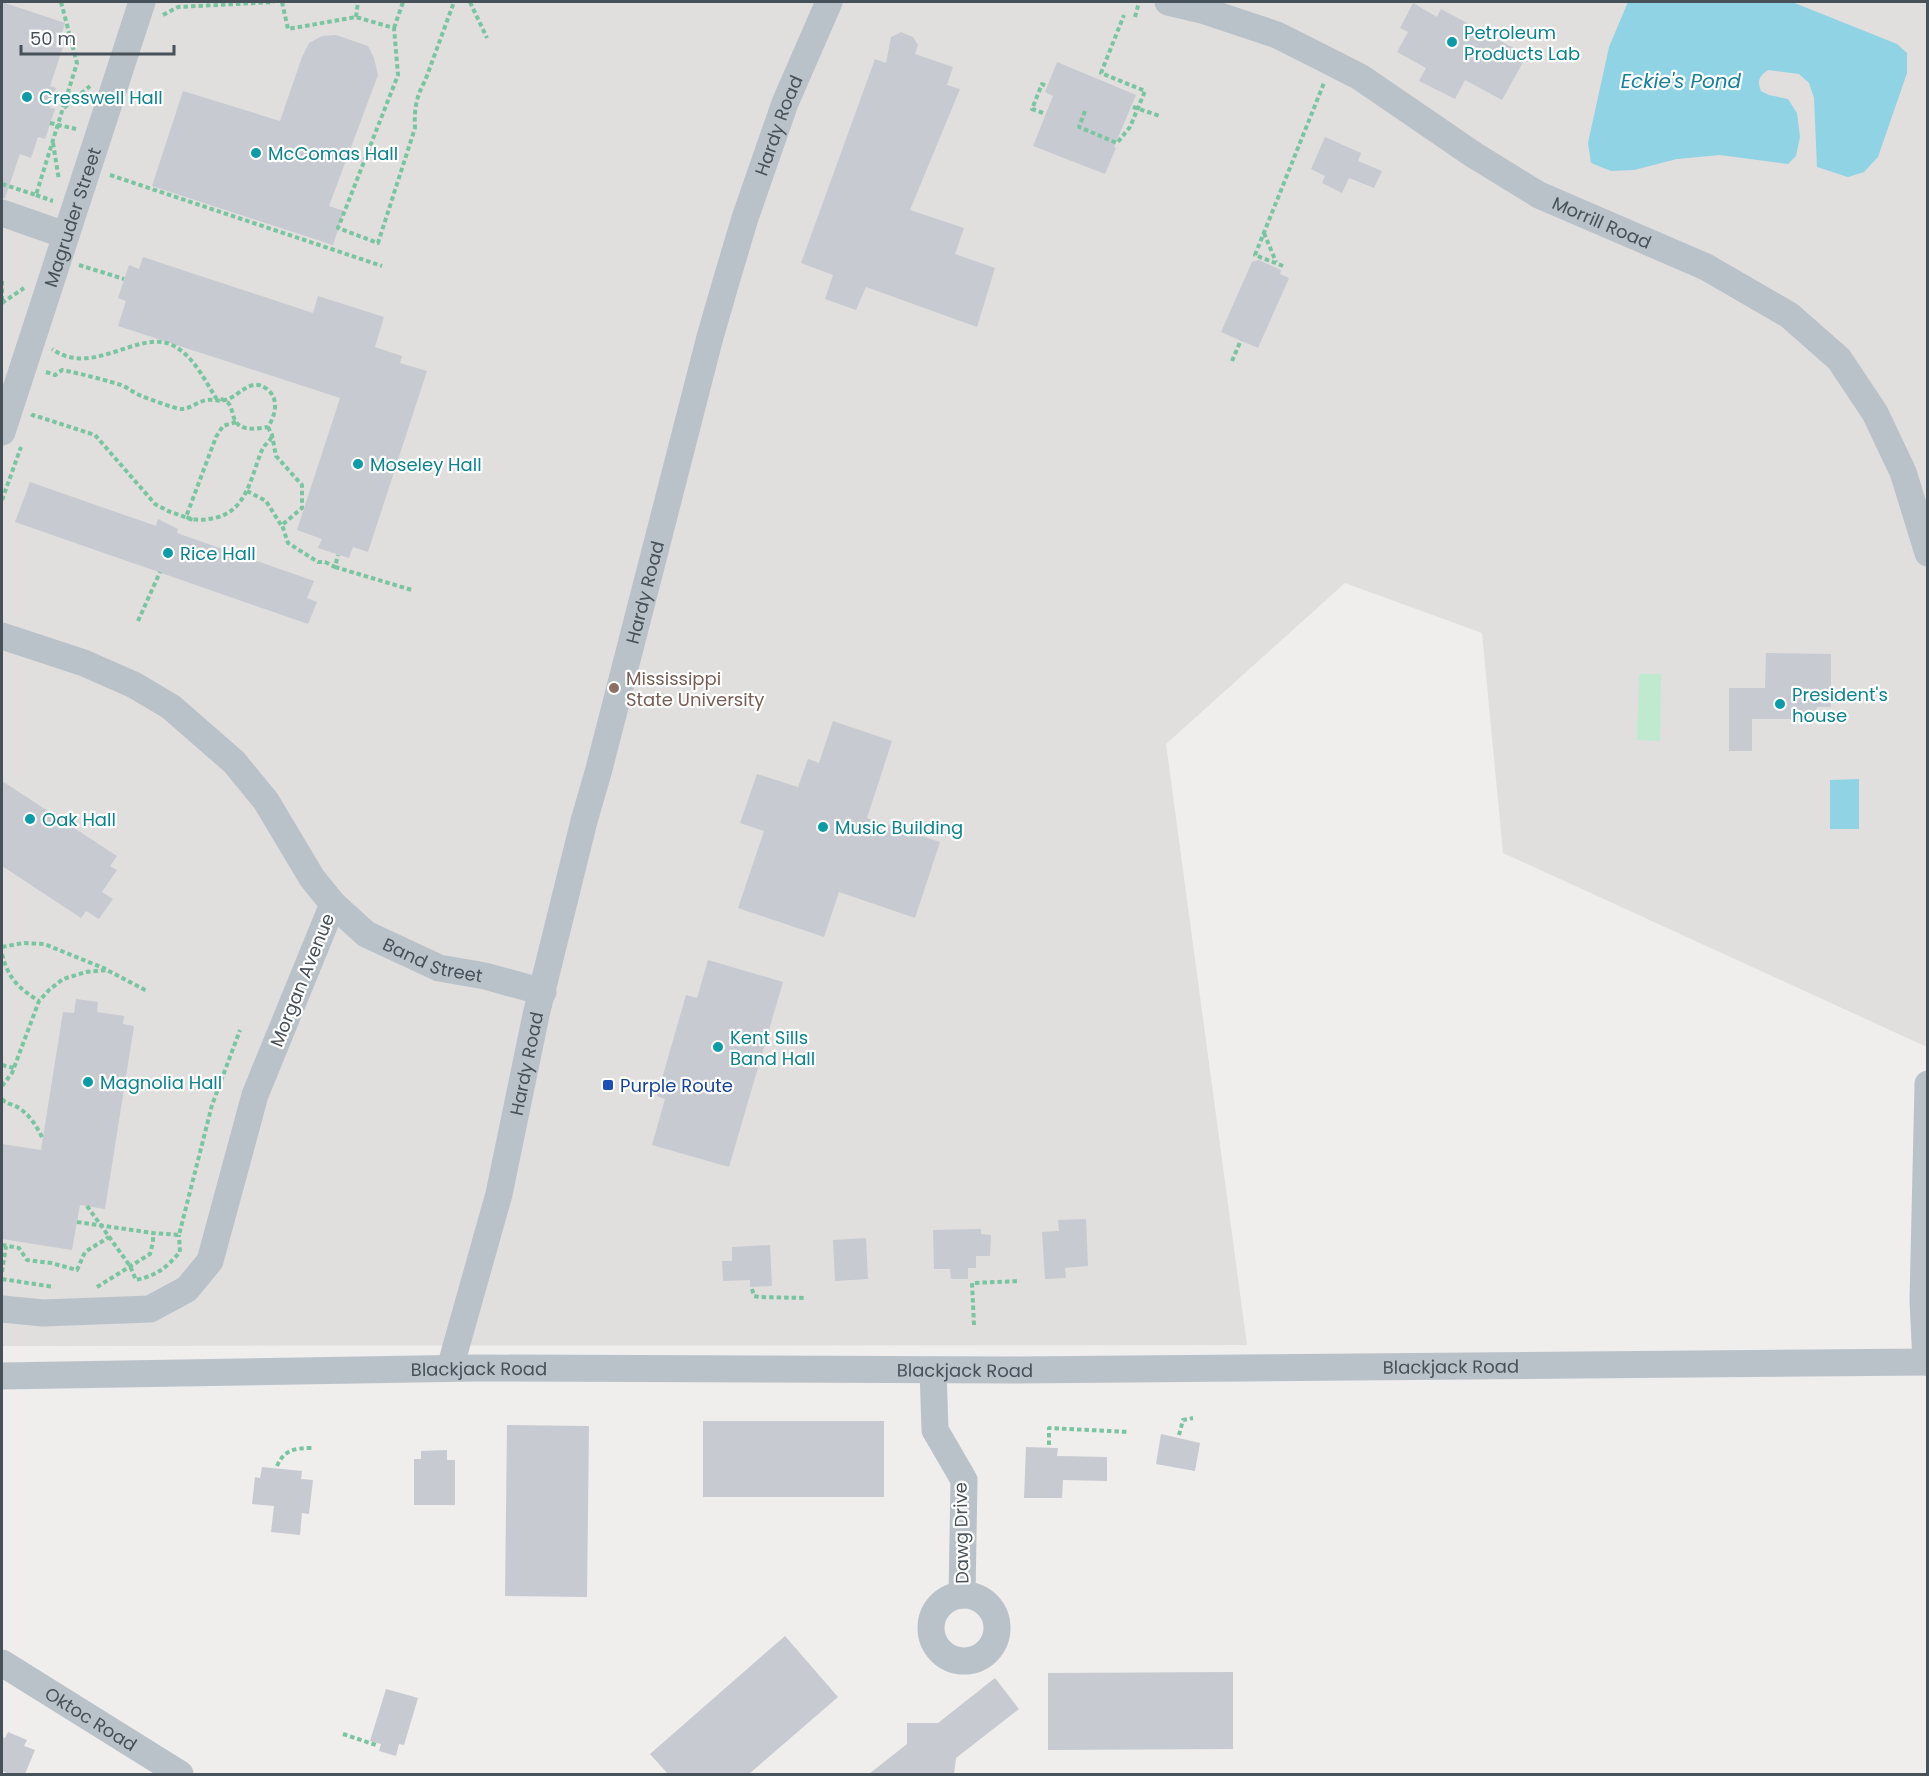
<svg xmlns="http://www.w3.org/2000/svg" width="1929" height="1776" font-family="Poppins,sans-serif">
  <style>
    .education { fill: #e1dede }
    .green { fill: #bfeacf }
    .water { fill: #90d3e4 }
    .building { fill: #c7cad0 }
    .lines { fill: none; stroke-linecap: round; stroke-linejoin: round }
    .path { stroke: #7ac5a0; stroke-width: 4; stroke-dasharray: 4.5 3; stroke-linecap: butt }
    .minor { stroke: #bac2c9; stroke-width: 27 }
    .culture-dot { fill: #0f9aa8; stroke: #fff; stroke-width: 2 }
    .education-dot { fill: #8d6e63; stroke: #fff; stroke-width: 2 }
    .transit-dot { fill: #1a4fb4; stroke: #fff; stroke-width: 2 }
    .labels { text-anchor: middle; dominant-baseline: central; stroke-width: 4.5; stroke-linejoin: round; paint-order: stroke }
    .culture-label { font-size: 18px; fill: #0d838f; stroke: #fff; text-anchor: start }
    .street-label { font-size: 18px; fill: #475159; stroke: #fff }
    .education-label { font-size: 18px; fill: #785e54; stroke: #fff; text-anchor: start }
    .transit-label { font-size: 18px; fill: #164399; stroke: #fff; text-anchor: start }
    .water-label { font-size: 20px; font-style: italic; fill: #18809b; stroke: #fff }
  </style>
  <rect width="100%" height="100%" fill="#f0eded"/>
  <!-- education -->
  <path class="education" d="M2 2H1927V1047L1503 853 1482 633 1345 583 1166 744 1247 1345 2 1346Z"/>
  <!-- green -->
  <path class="green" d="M1639 674H1661L1660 741 1637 740Z"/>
  <!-- water -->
  <path class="water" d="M1628 2H1792L1897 44 1907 53V73L1878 157 1864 172 1848 177 1817 167 1814 98 1809 83 1799 74 1768 70C1759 76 1757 81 1761 91L1769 95 1788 99 1797 113 1800 137 1796 156 1788 164 1720 155 1677 159 1634 170 1611 171 1591 163 1588 143 1609 47Z
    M1859 779V829H1830V780Z"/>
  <!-- building -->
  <path class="building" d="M2 2 65 23 60 39 65 41 50 86 56 88 49 107 55 109 45 139 38 137 31 158 20 154 5 198H2Z
    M1413 3 1437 17 1441 9 1527 55 1502 100 1465 80 1455 99 1419 81 1426 68 1397 52 1408 32 1400 28Z
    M901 32 913 37 918 45 915 54 953 67 947 85 960 89 910 210 964 228 955 254 995 268 977 327 866 287 856 310 825 299 833 275 801 263 875 59 886 63 891 37Z
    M336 35 368 46 374 58 378 75 329 206 344 211 333 245 152 186 183 91 280 121 302 57 309 43 322 36Z
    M1057 62 1136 95 1114 147 1116 148 1105 174 1033 146 1053 96 1045 92Z
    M1325 137 1361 153 1358 161 1382 171 1374 188 1349 178 1342 193 1322 183 1325 176 1311 169Z
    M143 257 313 313 318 296 384 317 375 347 402 356 400 363 427 371 368 552 353 547 349 558 318 548 322 539 297 530 340 398 118 326 126 301 118 298 129 265 139 269Z
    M1259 260 1281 270 1280 274 1289 278 1258 348 1221 332 1252 262Z
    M30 482 156 526 158 519 178 529 177 533 314 581 307 598 317 602 308 624 15 522Z
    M1766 653 1831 654V707H1817L1816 719H1752V751H1729V688H1765Z
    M833 721 892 741 867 818 940 842 915 918 839 892 824 937 738 908 764 831 740 823 757 774 798 787 808 759 819 763Z
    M2 781 117 856 110 866 117 870 102 892 113 899 99 919 86 911 81 918 2 866Z
    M708 960 783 982 729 1167 652 1145 665 1099 657 1096 686 995 697 998Z
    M76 999 98 1002 97 1012 124 1016 123 1024 134 1026 105 1209 80 1205 72 1250 2 1239V1144L41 1150 63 1012 74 1013Z
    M1086 1219 1088 1266 1065 1268 1066 1278 1045 1279 1042 1232 1059 1231 1058 1220Z
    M981 1229V1234L991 1235 990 1256H976V1268H968V1279H951L950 1269H934L933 1230Z
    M866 1238 868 1279 835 1281 833 1240Z
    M770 1245 772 1286 750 1287V1280L723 1281 722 1261H732V1247Z
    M703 1421H884V1497H703Z
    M507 1425 589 1426 587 1597 505 1596Z
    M1161 1434 1200 1443 1195 1471 1156 1464Z
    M1026 1447 1058 1448 1057 1456 1107 1457V1481L1063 1480 1062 1498H1024Z
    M447 1450V1460H455V1505H414V1459H421V1451Z
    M262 1467 302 1471 301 1479 313 1480 309 1514 302 1513 300 1535 271 1532 274 1506 252 1504 255 1477 260 1478Z
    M785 1636 838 1697 749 1774H668L650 1754Z
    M1233 1672V1749L1048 1750V1673Z
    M995 1678 1019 1709 956 1758 954 1774H869L907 1744V1723H938Z
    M386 1689 418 1698 404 1745 399 1744 396 1756 379 1751 381 1744 370 1741Z
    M8 1732 27 1740 24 1746 35 1750 25 1774H9L2 1771V1737L5 1738Z"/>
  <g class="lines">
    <!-- path -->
    <path class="path" d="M282 2 288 29 356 17 394 28 398 75 338 228 378 243 415 128C414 110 416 97 425 81L454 2
      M470 2 487 38
      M163 15 178 7 274 2
      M356 17 358 2
      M1135 17 1139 2
      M394 28 403 2
      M1133 107 1160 116
      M64 108 90 86
      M1085 111 1079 127 1117 143 1130 127 1145 91 1101 73 1124 15
      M1043 113 1032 109 1042 84 1046 86
      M50 123 76 129
      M53 143 59 180
      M110 175 382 266
      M2 184 36 195 77 63 61 2
      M36 195 53 201
      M1264 233 1276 262
      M79 265 124 279
      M1283 266 1255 255 1324 83
      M2 281V301
      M2 303 24 288
      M1232 361 1241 340
      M46 372 55 375 62 370C82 374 102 379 121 385 127 387 131 391 137 394 143 397 176 409 181 409 191 409 198 401 207 400 213 399 220 402 225 400 239 397 250 376 267 389 280 399 275 416 268 427 256 429 239 432 234 418 232 412 231 404 226 401 223 399 219 399 216 398 204 379 193 355 172 345 139 329 92 378 52 349
      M32 417 33 415 95 435 155 504 168 511 193 520
      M236 422 223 426 216 437 186 517C195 521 205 520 214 518 247 512 251 476 262 450 264 444 270 443 272 435
      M268 427 272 435 276 456 302 485V508L282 525 288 543 318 562H325L335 567 338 555
      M247 491 266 501 281 525
      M2 500 21 447
      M335 567 412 590
      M138 621 160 572
      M2 947 23 943 44 944 106 969
      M2 954C8 978 18 988 39 1001
      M2 1065 14 1068
      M2 1086 12 1073 39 1001 49 990 63 979 86 972 107 970 147 991
      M2 1099C6 1104 13 1104 19 1108 30 1115 37 1127 43 1139
      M87 1206 130 1266 136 1280C157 1275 165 1269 180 1252L179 1235
      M77 1222 153 1233 179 1235 212 1105 240 1030
      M2 1245 19 1248 27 1260 51 1263 77 1270 85 1252 109 1237
      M2 1272 6 1246
      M2 1279 54 1287
      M97 1287 150 1254 153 1242V1233
      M752 1289 754 1296 759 1297 806 1298
      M974 1325 972 1283 1020 1281
      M1179 1435 1183 1420 1193 1418
      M1049 1445V1428L1129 1432
      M277 1466C284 1450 294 1448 312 1448
      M343 1734 376 1745"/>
    <!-- minor -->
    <g class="minor">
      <path id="s1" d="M1168 2 1202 10 1277 35 1299 46 1360 77 1474 155 1539 195 1706 267 1789 315 1839 359 1875 413 1903 472 1928 553"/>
      <path d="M2 213 65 235"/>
      <path id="s2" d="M2 432 142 2"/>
      <path d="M2 636 84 663 134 685 171 707 234 762 266 801 312 878 333 904 255 1095 210 1261 187 1289 150 1309 43 1313 2 1309"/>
      <path id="s3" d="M333 904 366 934 439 968 485 976 543 992"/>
      <path d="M1926 1362 1923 1301 1928 1084"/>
      <path id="s4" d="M450 1368 499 1194 536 1015 584 821 599 769 710 337 728 275 745 218 785 103 829 2"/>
      <path d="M933 1370 935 1430 964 1480 962 1595"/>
      <path id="s5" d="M2 1376 476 1368 1013 1370 1928 1362"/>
      <circle cx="964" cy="1628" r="33"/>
      <path id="s6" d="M2 1663 180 1774"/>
    </g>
  </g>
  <!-- markers -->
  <g class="culture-dot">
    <circle cx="1452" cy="42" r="6"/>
    <circle cx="27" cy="97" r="6"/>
    <circle cx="256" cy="153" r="6"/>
    <circle cx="358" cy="464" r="6"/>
    <circle cx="168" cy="553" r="6"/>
    <circle cx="1780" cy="704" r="6"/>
    <circle cx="30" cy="819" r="6"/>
    <circle cx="823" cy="827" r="6"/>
    <circle cx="718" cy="1047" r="6"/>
    <circle cx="88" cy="1082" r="6"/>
  </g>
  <circle class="education-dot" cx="614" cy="688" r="6"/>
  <rect class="transit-dot" x="602" y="1079" width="12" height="12" rx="3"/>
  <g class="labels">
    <!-- culture labels -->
    <g class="culture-label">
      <text x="1464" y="32">Petroleum<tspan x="1464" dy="21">Products Lab</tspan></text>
      <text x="39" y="97">Cresswell Hall</text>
      <text x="268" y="153">McComas Hall</text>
      <text x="370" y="464">Moseley Hall</text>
      <text x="180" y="553">Rice Hall</text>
      <text x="1792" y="694">President's<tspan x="1792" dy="21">house</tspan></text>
      <text x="42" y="819">Oak Hall</text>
      <text x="835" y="827">Music Building</text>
      <text x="730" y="1037">Kent Sills<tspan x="730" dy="21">Band Hall</tspan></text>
      <text x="100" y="1082">Magnolia Hall</text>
    </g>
    <!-- street labels -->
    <g class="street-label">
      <text stroke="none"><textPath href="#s4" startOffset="1286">Hardy Road</textPath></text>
      <text stroke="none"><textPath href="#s2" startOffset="226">Magruder Street</textPath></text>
      <text stroke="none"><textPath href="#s1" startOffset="490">Morrill Road</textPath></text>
      <text stroke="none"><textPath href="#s4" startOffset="800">Hardy Road</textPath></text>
      <text stroke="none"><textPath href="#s3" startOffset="117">Band Street</textPath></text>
      <text transform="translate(302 980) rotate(-68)">Morgan Avenue</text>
      <text stroke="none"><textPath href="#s4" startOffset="314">Hardy Road</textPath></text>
      <text stroke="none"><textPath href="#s5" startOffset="1449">Blackjack Road</textPath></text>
      <text stroke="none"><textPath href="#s5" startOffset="477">Blackjack Road</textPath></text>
      <text stroke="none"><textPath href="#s5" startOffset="963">Blackjack Road</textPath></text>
      <text transform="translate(961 1533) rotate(-91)">Dawg Drive</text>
      <text stroke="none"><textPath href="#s6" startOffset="105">Oktoc Road</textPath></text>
    </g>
    <!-- education labels -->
    <g class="education-label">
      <text x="626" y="678">Mississippi<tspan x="626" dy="21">State University</tspan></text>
    </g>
    <!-- transit labels -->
    <g class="transit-label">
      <text x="620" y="1085">Purple Route</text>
    </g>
    <!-- water labels -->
    <g class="water-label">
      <text x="1681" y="81">Eckie's Pond</text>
    </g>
  </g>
  <!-- border -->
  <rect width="1929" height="1776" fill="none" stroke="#475159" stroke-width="6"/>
  <!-- scale -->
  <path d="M21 45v9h153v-9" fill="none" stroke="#475159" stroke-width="3"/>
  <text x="30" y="45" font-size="18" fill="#475159" stroke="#ffffff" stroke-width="4.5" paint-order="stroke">50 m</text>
</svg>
